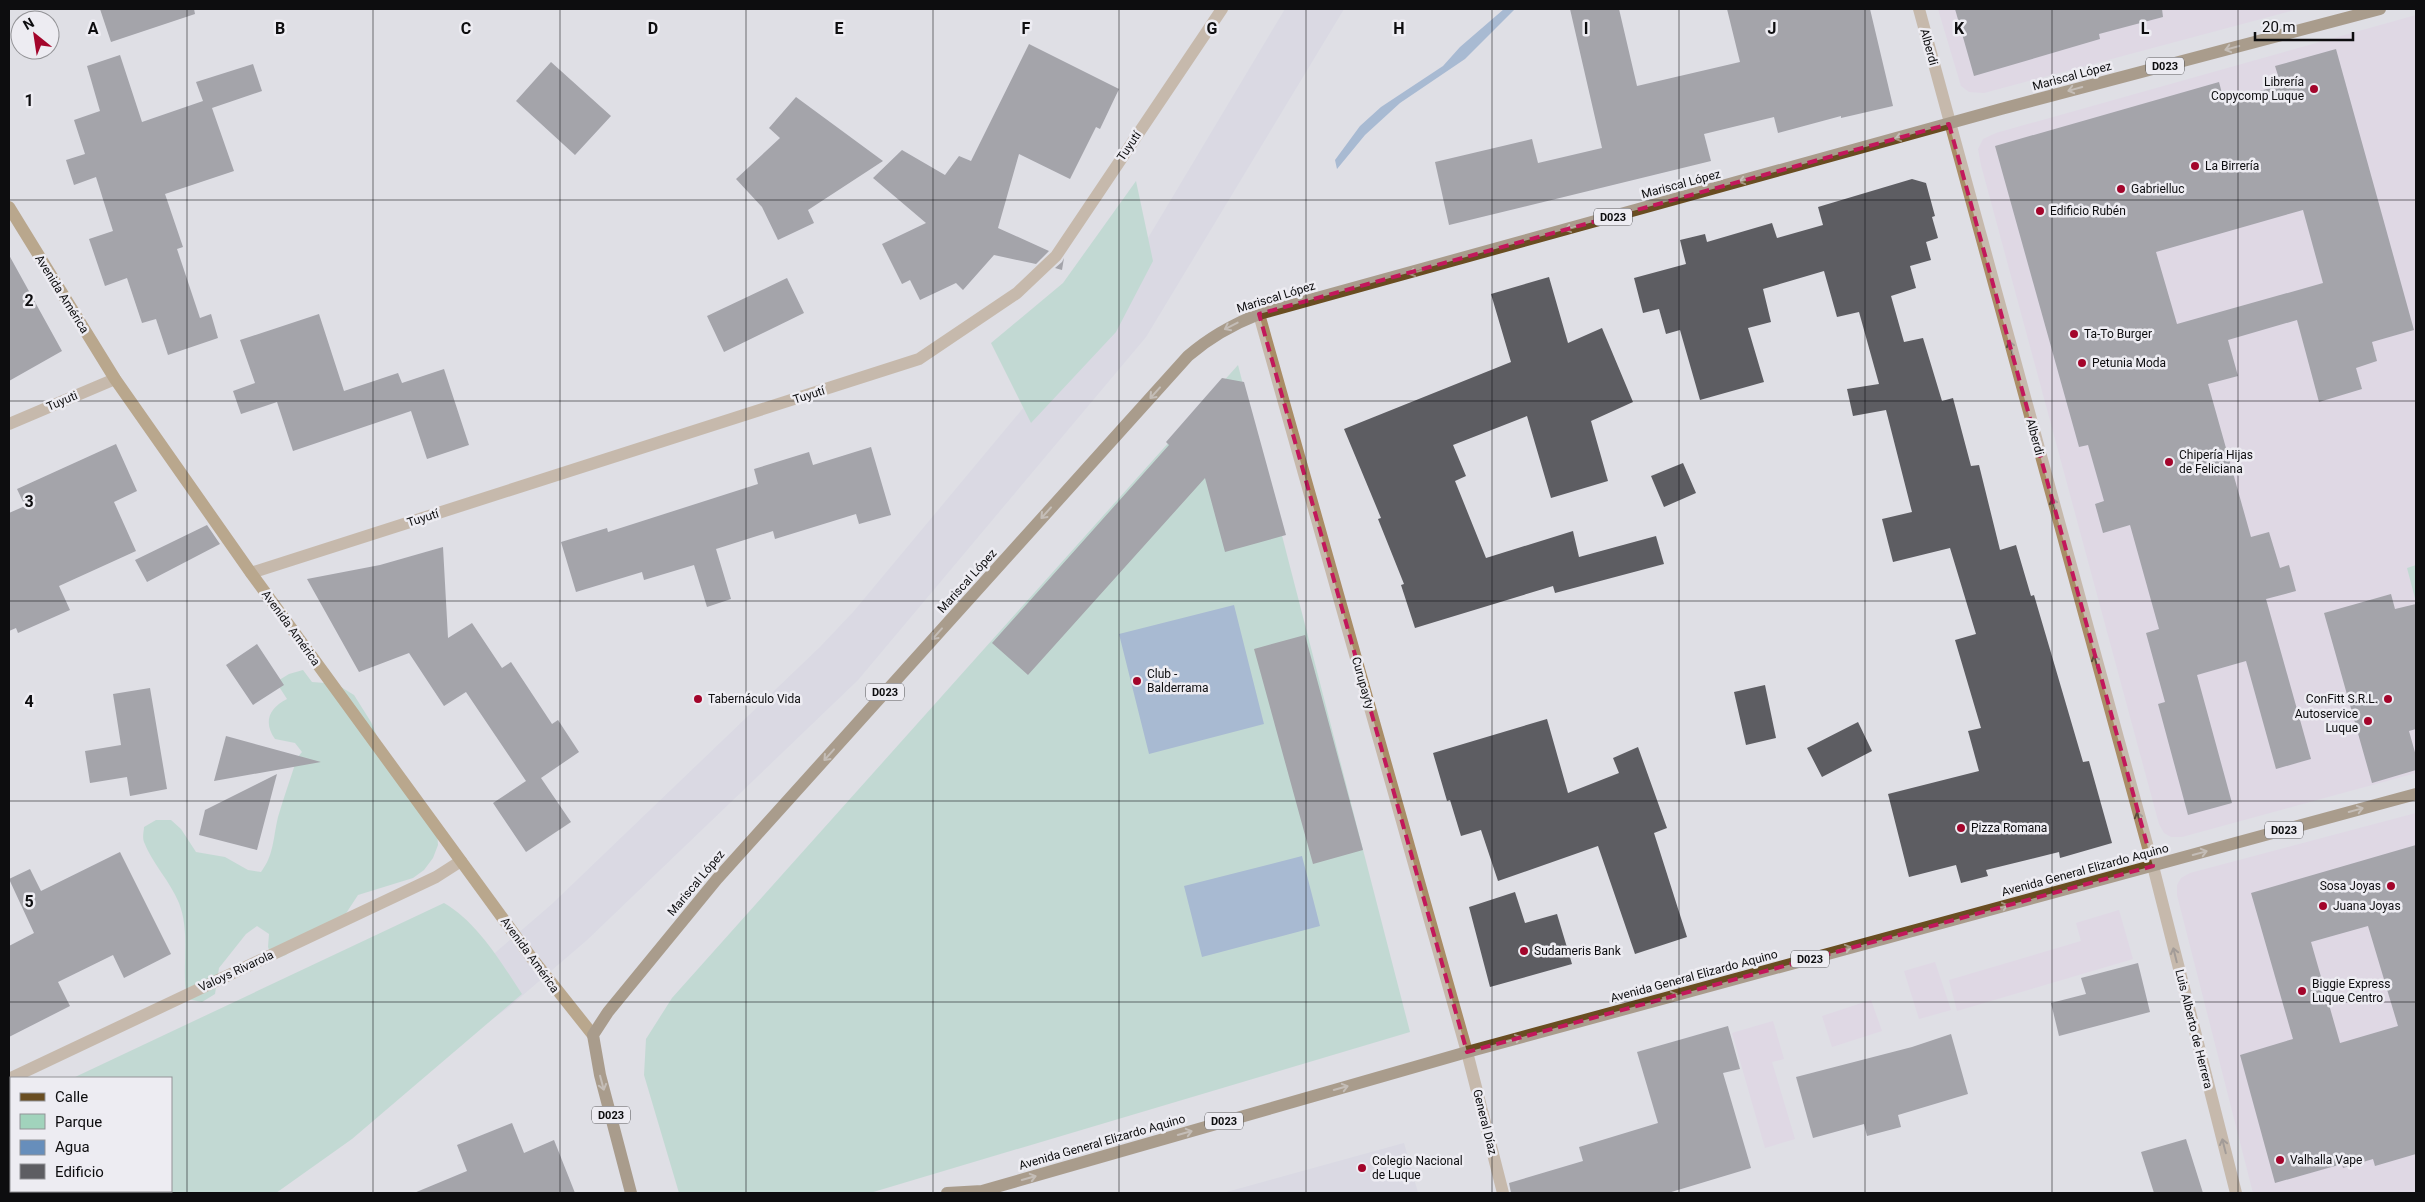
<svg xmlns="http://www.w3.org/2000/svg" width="2425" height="1202" font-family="Roboto,sans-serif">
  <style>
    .commercial { fill: #dfd0e3 }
    .built { fill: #d4d3e0 }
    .green { fill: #a1d3bc }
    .water { fill: #678ebb }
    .building { fill: #5d5d62; fill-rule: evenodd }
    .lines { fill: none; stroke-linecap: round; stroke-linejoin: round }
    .minor { stroke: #a98d66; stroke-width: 12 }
    .tertiary { stroke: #a98d66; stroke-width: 12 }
    .secondary { stroke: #8c6423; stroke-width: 12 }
    .primary { stroke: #694d21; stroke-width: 12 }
    .oneway { stroke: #a4957f }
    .oneway2 { stroke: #5b4d3a }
    .marked { fill: none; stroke: #c2185b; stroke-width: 4; stroke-dasharray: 10 6; stroke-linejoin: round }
    .grid { fill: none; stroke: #0d0d0f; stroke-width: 1; stroke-opacity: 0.55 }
    .poi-dot { fill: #a3052b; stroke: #edecf2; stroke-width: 2 }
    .labels { text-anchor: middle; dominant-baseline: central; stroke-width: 5; stroke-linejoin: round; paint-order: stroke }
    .shield { fill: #edecf2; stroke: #505053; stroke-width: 1 }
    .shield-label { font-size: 11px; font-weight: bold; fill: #0d0d0f }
    .street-label { font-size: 12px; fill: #0d0d0f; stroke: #edecf2 }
    .poi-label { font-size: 12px; fill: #0d0d0f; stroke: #edecf2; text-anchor: start }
    .grid-label { font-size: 16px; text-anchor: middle; font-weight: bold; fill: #0d0d0f; stroke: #edecf2; stroke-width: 5; stroke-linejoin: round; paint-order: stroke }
  </style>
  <rect width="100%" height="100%" fill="#dfdfe5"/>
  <!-- commercial -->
  <path class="commercial" d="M1938 9H2298L1984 93 1969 92 1961 86Z
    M2416 15V773L2182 837H2171L2164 833 2159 824 1981 165 1978 149 1983 139 1996 133Z
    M2416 813V1193H2253L2177 895V885L2181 878 2190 873Z
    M2119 910 2133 959 1957 1011 1949 980 2081 941 2076 923Z
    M1935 962 1951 1010 1919 1019 1904 971Z
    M1871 1000 1882 1031 1832 1047 1822 1016Z
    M1773 1021 1784 1059 1772 1062 1795 1139 1765 1148 1732 1033Z"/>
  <!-- built -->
  <path class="built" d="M1285 9H1344L1146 337 858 680 587 940 509 1007 251 1193H160L171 1191 481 965 552 904 820 647 854 611 1105 310Z
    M1404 1143 1418 1193H1223Z"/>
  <!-- green -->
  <path class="green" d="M1136 181 1153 261 1116 332 1031 423 991 343 1063 283Z
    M1238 365 1410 1032 870 1193H679L644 1075 646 1039 672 998Z
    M2416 565V602L2407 568Z
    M303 670 312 682 325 683 341 687 354 695 371 722 393 774 437 830 438 845 433 858 424 870 413 878 358 895 343 918 317 928 286 955 273 960 268 947 269 934 257 926 246 934 219 968 215 994 202 1002 187 999C181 967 191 934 179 903 170 881 152 863 144 842 142 837 144 831 144 827L156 820H171L181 829 196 852 225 857 248 870 261 872C274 855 273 838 278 817 284 797 291 777 297 758L302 752 295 743 275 739C263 722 269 708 287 699L276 682 289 674Z
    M444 903C477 922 501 962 522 994L352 1139 276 1193H9V1109L11 1108V1191H171V1078H73Z"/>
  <!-- water -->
  <path class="water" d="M1504 9H1515L1465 59 1400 103 1365 135 1337 169 1335 160 1360 126 1381 107 1443 66 1460 47Z
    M1234 605 1264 724 1149 754 1119 634Z
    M1302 856 1320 926 1202 957 1184 886Z"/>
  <!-- building -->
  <path class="building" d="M100 9H194L195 14 111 42Z
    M1570 9H1619L1637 86 1740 62 1727 9H1870L1893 106 1841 118V116L1778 133 1774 117 1704 134 1711 161 1449 225 1435 162 1532 139 1538 163 1602 148Z
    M1955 9H2162L2163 17 2099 34 2100 39 1974 76Z
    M1029 44 1119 89 1100 129 1096 127 1070 179 1019 154 998 228 1049 251 1036 264 994 255 963 290 956 283 920 300 910 280 902 284 882 244 926 223 873 178 902 150 945 175 959 156 971 161Z
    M2336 49 2414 330 2372 342 2377 361 2356 368 2362 389 2319 402 2297 320 2228 340 2238 376 2208 384 2251 537 2269 532 2280 568 2289 565 2296 591 2266 599 2311 759 2276 769 2246 661 2197 675 2232 803 2188 815 2158 704 2165 702 2146 633 2159 629 2130 525 2103 533 2095 504 2104 501 2088 445 2079 447 1995 146 2219 82 2224 101 2281 85 2275 66ZM2303 210 2323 283 2177 324 2156 252Z
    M120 55 142 122 203 101 196 82 253 64 262 91 212 108 234 171 165 194 183 247 177 249 200 318 211 314 218 338 168 355 156 319 142 323 127 278 105 286 89 239 113 231 96 177 74 185 66 160 85 154 74 120 100 111 87 66Z
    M551 62 611 116 575 155 516 101Z
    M796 97 883 161 808 210 814 223 778 240 762 207 736 179 780 138 769 128Z
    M1912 179 1926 183 1935 216 1932 217 1938 238 1926 242 1931 260 1910 266 1916 288 1891 296 1904 342 1923 338 1942 401 1953 398 1971 466 1979 465 2000 550 2016 545 2031 596 2034 595 2083 762 2089 761 2112 843 2060 858 2059 852 1986 870 1988 876 1961 883 1956 865 1909 877 1888 794 1979 771 1968 731 1981 728 1955 640 1976 634 1950 548 1893 562 1882 519 1912 512 1886 410 1853 416 1847 389 1879 384 1859 312 1837 317 1824 271 1763 289 1771 322 1748 328 1764 382 1700 400 1680 330 1666 334 1659 309 1643 313 1634 278 1686 264 1680 240 1705 234 1707 242 1772 223 1777 238 1823 225 1818 207Z
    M9 255 62 351 9 381Z
    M1064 258 1062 270 1055 268 1062 262Z
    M1549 277 1568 343 1602 328 1633 402 1591 421 1608 481 1551 498 1527 416 1453 445 1466 476 1455 481 1486 558 1573 531 1579 557 1656 536 1664 564 1555 593 1553 586 1415 628 1401 585 1404 584 1378 519 1381 518 1344 429 1511 362 1491 294Z
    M787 278 804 313 724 352 707 316Z
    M319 314 344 391 398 373 402 383 444 369 469 445 427 459 411 411 293 451 277 402 241 414 233 391 255 383 240 340Z
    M1222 378 1244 382 1286 535 1225 552 1205 478 1028 675 992 643 1169 445 1166 442Z
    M116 444 137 491 114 502 136 551 59 586 70 610 18 633 16 628 9 631V513L25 506 17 489Z
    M871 447 891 515 859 524 856 514 775 539 773 531 716 549 731 599 707 607 694 565 644 580 642 572 576 592 561 542 607 528 608 532 758 484 754 469 809 452 813 465Z
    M1683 463 1696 493 1664 507 1651 476Z
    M207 525 220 544 147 582 135 560Z
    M443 547 448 638 472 623 502 668 511 662 552 724 558 720 579 752 541 778 571 822 526 852 493 803 526 781 466 692 444 706 409 653 359 672 307 579 380 565Z
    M2391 594 2395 609 2416 604V729L2409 731 2416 756V770L2372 783 2324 613Z
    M1305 635 1363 850 1313 864 1254 649Z
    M257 644 284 685 253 705 226 665Z
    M1765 685 1776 738 1746 745 1734 692Z
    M150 688 167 789 130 796 127 777 90 783 85 751 121 745 113 694Z
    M1547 719 1568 793 1619 773 1613 758 1638 747 1667 828 1654 833 1687 937 1635 954 1598 846 1498 881 1481 830 1461 836 1450 800 1447 801 1433 753Z
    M1858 722 1872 751 1822 777 1807 748Z
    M226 736 321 762 214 781Z
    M277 774 257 850 199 835 205 810Z
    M2416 845V1154L2375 1166 2373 1159 2343 1168 2342 1164 2275 1183 2240 1055 2293 1039 2251 893ZM2368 926 2398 1026 2340 1043 2311 942Z
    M120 852 171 954 124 978 113 955 58 982 70 1006 9 1037V946L34 933 9 879 30 869 41 891Z
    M1515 892 1525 923 1557 914 1572 964 1490 987 1469 907Z
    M2138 963 2150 1012 2059 1036 2051 1003 2086 994 2081 978Z
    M1728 1026 1740 1069 1723 1073 1751 1168 1668 1193H1511L1509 1183 1583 1161 1579 1147 1658 1123 1637 1052Z
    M1951 1034 1968 1094 1898 1115 1901 1127 1867 1136 1864 1124 1813 1138 1796 1077 1912 1047Z
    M512 1123 524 1153 554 1140 575 1193H414L467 1171 457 1145Z
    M2186 1139 2203 1193H2154L2141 1152Z"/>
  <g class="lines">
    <!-- minor -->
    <path class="minor" d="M1919 9 2153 866 2236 1193
      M1259 314 1467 1052 1503 1193
      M9 424 115 379
      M251 573 919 359 1017 293 1056 256 1222 9"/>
    <!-- tertiary -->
    <path class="tertiary" d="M9 1079 436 877 461 861"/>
    <!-- secondary -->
    <path class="secondary" d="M9 207 115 379 251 573 531 957 593 1035"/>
    <!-- primary -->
    <path class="primary" d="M631 1193 600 1075 593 1035 608 1012 717 879 1188 356C1210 337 1231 325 1259 314L2001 109 2380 9
      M947 1193 982 1191 1467 1052 2416 794"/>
  </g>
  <!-- one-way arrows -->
  <defs><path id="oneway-shaft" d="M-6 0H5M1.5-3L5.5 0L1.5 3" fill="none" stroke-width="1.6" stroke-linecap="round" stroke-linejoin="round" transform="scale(1.25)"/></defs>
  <g class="oneway">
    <use href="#oneway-shaft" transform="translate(2232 48) rotate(165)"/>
    <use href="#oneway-shaft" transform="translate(2075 89) rotate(165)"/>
    <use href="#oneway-shaft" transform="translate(1902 137) rotate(165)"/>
    <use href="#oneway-shaft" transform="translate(1746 180) rotate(165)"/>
    <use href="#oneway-shaft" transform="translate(1572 228) rotate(165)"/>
    <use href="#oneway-shaft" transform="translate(1416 272) rotate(165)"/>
    <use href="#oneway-shaft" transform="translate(1231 326) rotate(153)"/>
    <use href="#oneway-shaft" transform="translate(1155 393) rotate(132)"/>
    <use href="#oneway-shaft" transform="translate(1046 513) rotate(132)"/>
    <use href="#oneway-shaft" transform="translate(937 634) rotate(132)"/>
    <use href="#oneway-shaft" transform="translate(829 755) rotate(132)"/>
    <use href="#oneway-shaft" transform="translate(2356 810) rotate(-15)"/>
    <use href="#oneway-shaft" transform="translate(2200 853) rotate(-15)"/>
    <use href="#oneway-shaft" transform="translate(2001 907) rotate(-15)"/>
    <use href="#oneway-shaft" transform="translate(1844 949) rotate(-15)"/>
    <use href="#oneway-shaft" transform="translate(1670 996) rotate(-15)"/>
    <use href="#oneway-shaft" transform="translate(1514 1039) rotate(-15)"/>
    <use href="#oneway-shaft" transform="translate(602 1083) rotate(75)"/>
    <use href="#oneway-shaft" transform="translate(1341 1088) rotate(-16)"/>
    <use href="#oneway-shaft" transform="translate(1185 1133) rotate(-16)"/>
    <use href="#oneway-shaft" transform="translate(1029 1178) rotate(-16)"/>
  </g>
  <g class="oneway2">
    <use href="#oneway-shaft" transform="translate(2011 348) rotate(-105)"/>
    <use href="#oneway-shaft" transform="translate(2054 505) rotate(-105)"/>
    <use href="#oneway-shaft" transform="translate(2096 662) rotate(-105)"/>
    <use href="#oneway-shaft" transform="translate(2139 819) rotate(-106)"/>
    <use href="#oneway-shaft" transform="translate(2175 955) rotate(-104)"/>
    <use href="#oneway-shaft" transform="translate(2224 1146) rotate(-104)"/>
  </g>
  <!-- marked area -->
  <path d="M0 0H2425V1202H0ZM1949 124 2153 866 1467 1052 1259 314Z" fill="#dfdfe5" fill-opacity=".55" fill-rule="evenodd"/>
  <path class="marked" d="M1949 124 2153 866 1467 1052 1259 314Z"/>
  <!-- grid -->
  <path class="grid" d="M187 9V1193M373 9V1193M560 9V1193M746 9V1193M933 9V1193M1119 9V1193M1306 9V1193M1492 9V1193M1679 9V1193M1865 9V1193M2052 9V1193M2238 9V1193M9 200H2416M9 401H2416M9 601H2416M9 801H2416M9 1002H2416"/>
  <!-- markers -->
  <g class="poi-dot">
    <circle cx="2314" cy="89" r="5"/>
    <circle cx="2195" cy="166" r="5"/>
    <circle cx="2121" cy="189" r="5"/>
    <circle cx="2040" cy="211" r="5"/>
    <circle cx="2074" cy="334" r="5"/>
    <circle cx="2082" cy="363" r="5"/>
    <circle cx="2169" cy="462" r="5"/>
    <circle cx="1137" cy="681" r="5"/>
    <circle cx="698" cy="699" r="5"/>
    <circle cx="2388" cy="699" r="5"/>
    <circle cx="2368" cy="721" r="5"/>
    <circle cx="1961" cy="828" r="5"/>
    <circle cx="2391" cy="886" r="5"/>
    <circle cx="2323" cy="906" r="5"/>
    <circle cx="1524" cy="951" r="5"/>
    <circle cx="2302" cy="991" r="5"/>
    <circle cx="2280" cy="1160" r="5"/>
    <circle cx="1362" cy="1168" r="5"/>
  </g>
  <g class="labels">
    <!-- shield labels -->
    <g class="shield">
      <rect x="2146" y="57.5" width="38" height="17" rx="4"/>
      <rect x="1594" y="208.5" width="38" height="17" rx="4"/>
      <rect x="866" y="683.5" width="38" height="17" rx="4"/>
      <rect x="2265" y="821.5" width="38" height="17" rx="4"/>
      <rect x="1791" y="950.5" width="38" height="17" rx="4"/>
      <rect x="592" y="1106.5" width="38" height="17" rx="4"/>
      <rect x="1205" y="1112.5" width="38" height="17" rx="4"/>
    </g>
    <g class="shield-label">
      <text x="2165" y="66">D023</text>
      <text x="1613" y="217">D023</text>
      <text x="885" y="692">D023</text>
      <text x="2284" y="830">D023</text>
      <text x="1810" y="959">D023</text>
      <text x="611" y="1115">D023</text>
      <text x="1224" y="1121">D023</text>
    </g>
    <!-- street labels -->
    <g class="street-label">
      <text transform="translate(1929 47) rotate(75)">Alberdi</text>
      <text transform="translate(2072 76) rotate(-15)">Mariscal López</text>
      <text transform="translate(1129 146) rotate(-56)">Tuyutí</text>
      <text transform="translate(1681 184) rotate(-15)">Mariscal López</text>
      <text transform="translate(62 294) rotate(58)">Avenida América</text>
      <text transform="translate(1276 297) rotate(-17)">Mariscal López</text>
      <text transform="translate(809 395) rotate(-18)">Tuyutí</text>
      <text transform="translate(62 401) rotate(-23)">Tuyuti</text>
      <text transform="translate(2035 437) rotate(75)">Alberdi</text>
      <text transform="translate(423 518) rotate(-18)">Tuyutí</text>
      <text transform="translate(967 581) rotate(-48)">Mariscal López</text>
      <text transform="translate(291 628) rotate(54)">Avenida América</text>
      <text transform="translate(1363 683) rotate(74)">Curupayty</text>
      <text transform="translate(2085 870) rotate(-15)">Avenida General Elizardo Aquino</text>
      <text transform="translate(696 883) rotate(-50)">Mariscal López</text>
      <text transform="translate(530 955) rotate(54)">Avenida América</text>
      <text transform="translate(236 971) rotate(-25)">Valoys Rivarola</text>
      <text transform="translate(1694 976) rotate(-15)">Avenida General Elizardo Aquino</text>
      <text transform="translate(2194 1029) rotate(76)">Luis Alberto de Herrera</text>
      <text transform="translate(1485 1122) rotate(76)">General Díaz</text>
      <text transform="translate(1102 1142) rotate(-16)">Avenida General Elizardo Aquino</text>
    </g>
    <!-- poi labels -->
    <g class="poi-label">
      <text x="2304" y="82" text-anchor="end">Librería<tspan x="2304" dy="14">Copycomp Luque</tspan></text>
      <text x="2205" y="166">La Birrería</text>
      <text x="2131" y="189">Gabrielluc</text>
      <text x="2050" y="211">Edificio Rubén</text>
      <text x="2084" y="334">Ta-To Burger</text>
      <text x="2092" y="363">Petunia Moda</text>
      <text x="2179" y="455">Chipería Hijas<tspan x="2179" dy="14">de Feliciana</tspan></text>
      <text x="1147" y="674">Club -<tspan x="1147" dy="14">Balderrama</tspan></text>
      <text x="708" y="699">Tabernáculo Vida</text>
      <text x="2378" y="699" text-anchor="end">ConFitt S.R.L.</text>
      <text x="2358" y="714" text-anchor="end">Autoservice<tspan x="2358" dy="14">Luque</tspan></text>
      <text x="1971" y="828">Pizza Romana</text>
      <text x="2381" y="886" text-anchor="end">Sosa Joyas</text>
      <text x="2333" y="906">Juana Joyas</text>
      <text x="1534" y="951">Sudameris Bank</text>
      <text x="2312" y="984">Biggie Express<tspan x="2312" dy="14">Luque Centro</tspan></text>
      <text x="2290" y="1160">Valhalla Vape</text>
      <text x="1372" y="1161">Colegio Nacional<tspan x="1372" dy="14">de Luque</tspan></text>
    </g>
  </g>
  <g class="grid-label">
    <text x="93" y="34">A</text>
    <text x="280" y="34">B</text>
    <text x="466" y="34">C</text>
    <text x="653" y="34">D</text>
    <text x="839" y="34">E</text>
    <text x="1026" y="34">F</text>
    <text x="1212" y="34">G</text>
    <text x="1399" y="34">H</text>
    <text x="1586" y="34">I</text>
    <text x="1772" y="34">J</text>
    <text x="1959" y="34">K</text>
    <text x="2145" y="34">L</text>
    <text x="29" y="106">1</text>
    <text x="29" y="306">2</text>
    <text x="29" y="507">3</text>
    <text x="29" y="707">4</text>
    <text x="29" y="907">5</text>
  </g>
  <!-- border -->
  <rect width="2425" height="1202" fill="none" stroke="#0d0d0f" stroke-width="20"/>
  <!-- legend -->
  <rect x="10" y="1077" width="162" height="115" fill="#edecf2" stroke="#939397"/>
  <rect x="20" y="1093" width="25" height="8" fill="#694d21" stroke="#939397"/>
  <text x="55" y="1102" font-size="15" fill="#0d0d0f">Calle</text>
  <rect x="20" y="1114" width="25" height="15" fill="#a1d3bc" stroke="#939397"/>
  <text x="55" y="1127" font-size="15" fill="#0d0d0f">Parque</text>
  <rect x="20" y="1140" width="25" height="15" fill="#678ebb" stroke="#939397"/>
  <text x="55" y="1152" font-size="15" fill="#0d0d0f">Agua</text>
  <rect x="20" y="1164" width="25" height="15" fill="#5d5d62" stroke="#939397"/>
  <text x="55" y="1177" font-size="15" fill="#0d0d0f">Edificio</text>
  <!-- north arrow -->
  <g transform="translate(35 35) rotate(330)"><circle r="24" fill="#edecf2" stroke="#939397"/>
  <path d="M0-4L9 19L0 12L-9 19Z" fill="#a3052b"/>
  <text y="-8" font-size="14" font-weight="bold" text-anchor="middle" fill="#0d0d0f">N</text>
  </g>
  <!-- scale -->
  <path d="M2255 32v8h98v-8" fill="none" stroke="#0d0d0f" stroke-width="2.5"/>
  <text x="2262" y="32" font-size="15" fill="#0d0d0f" stroke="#edecf2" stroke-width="4" paint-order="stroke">20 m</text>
</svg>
